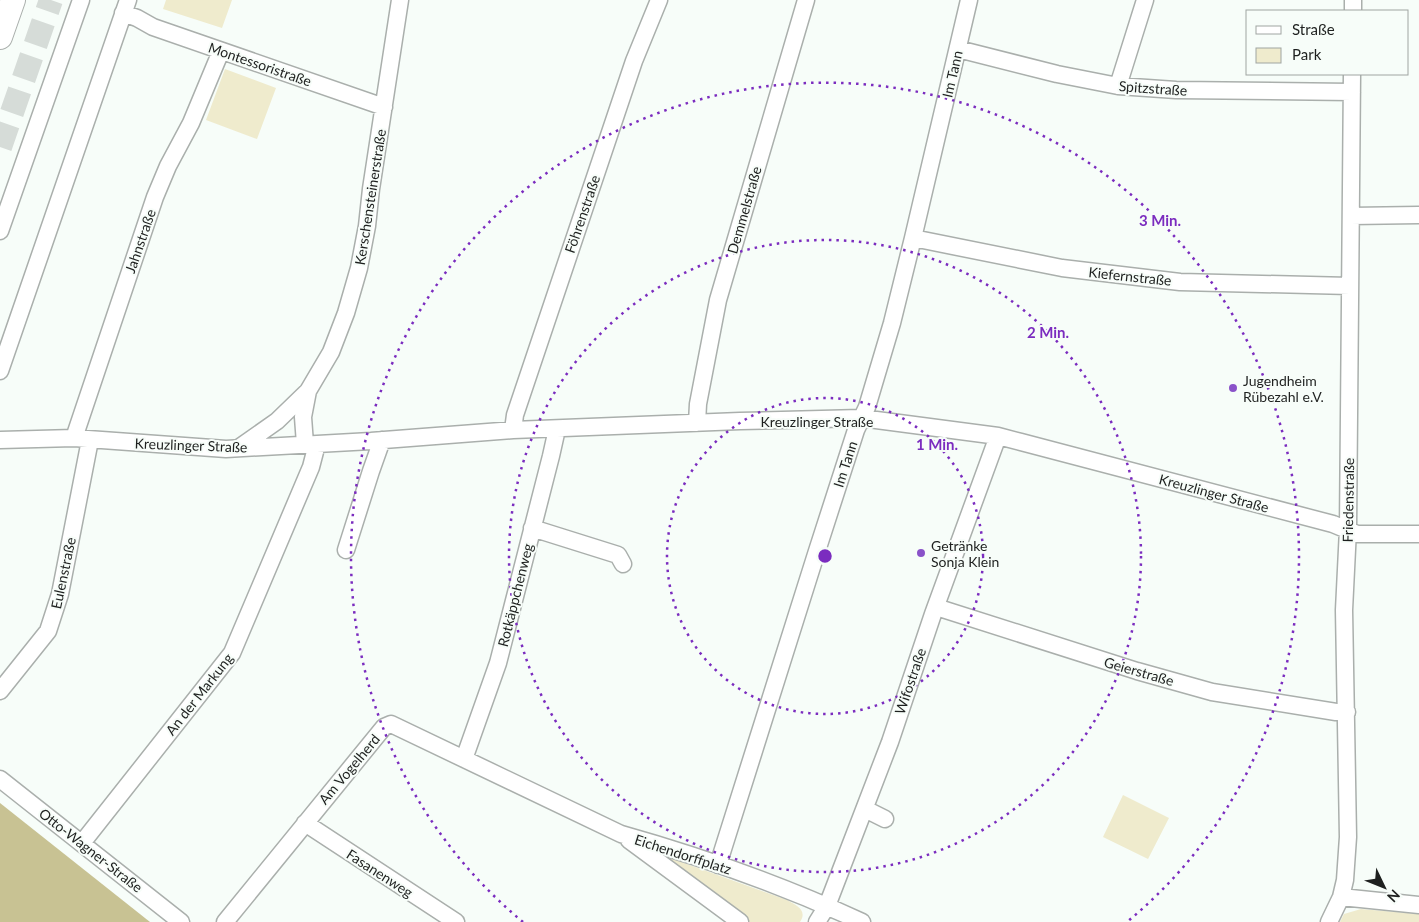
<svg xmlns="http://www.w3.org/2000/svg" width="1419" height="922" font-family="Lato,sans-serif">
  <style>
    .green { fill: #efebcd }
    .forest { fill: #c8c293 }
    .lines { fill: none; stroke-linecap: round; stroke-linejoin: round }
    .highway-tunnel { stroke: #d6dcd8; stroke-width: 24; stroke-dasharray: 24 12; stroke-linecap: butt }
    .minor-casing { stroke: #aaafac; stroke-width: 19 }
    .highway-casing { stroke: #aaafac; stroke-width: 26 }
    .minor { stroke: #fff; stroke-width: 16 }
    .highway { stroke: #fff; stroke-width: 24 }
    .ring { fill: none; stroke: #7b2cbf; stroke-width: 2.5; stroke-dasharray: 2.5 5 }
    .poi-dot { fill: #8a52c9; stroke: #f7fdf9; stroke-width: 2 }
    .labels { text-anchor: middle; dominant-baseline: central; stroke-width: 4; stroke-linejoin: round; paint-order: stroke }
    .street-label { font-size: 14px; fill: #1e201f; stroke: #f7fdf9 }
    .poi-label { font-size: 14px; fill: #1e201f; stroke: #f7fdf9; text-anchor: start }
    .centre { fill: #7b2cbf; stroke: #f7fdf9; stroke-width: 2.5 }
    .ring-label { font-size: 15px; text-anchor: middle; font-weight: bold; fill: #7b2cbf; stroke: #f7fdf9; stroke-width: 4; stroke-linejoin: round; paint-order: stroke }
  </style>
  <rect width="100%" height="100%" fill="#f7fdf9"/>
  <!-- green -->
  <path class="green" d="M166 0H232L222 28 163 9Z
    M225 69 276 88 257 139 206 120Z
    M1123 795 1169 818 1148 859 1103 837Z
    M662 855 787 900C796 905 808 910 800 922H750L659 857Z
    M1361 909 1419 914V922H1340L1344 914Z"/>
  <!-- forest -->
  <path class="forest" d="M0 803 150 922H0Z"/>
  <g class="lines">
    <!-- highway-tunnel -->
    <path class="highway-tunnel" d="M0 147 51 0"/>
    <!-- minor casing -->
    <g class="minor-casing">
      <path id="minor" d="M1353 11V0
        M123 13 137 18 153 27 384 107
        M958 49 1057 74 1118 86 1176 90 1352 92
        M1118 86 1145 0
        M1351 216 1419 215
        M0 231 81 0
        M913 238 1062 268 1180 282 1350 286
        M0 371 128 0
        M697 423 698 404 718 300 806 0
        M513 430 515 415 634 61 659 0
        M74 438 155 197 168 166 191 123 221 51
        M0 440 74 438 226 449 371 441 513 430 740 421 861 418 998 436 1021 442 1333 524 1357 534H1419
        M305 444 303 417 308 391 331 352 346 313 359 268 367 226 371 189 400 0
        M240 447 277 421 308 391
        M532 528 618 555 623 564
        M346 550 371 471 382 440
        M936 607 1137 671 1212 692 1336 712H1347
        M0 691 48 631 60 594 90 440
        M464 759 498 663 551 456 557 429
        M0 779 181 922
        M865 809 885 819
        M305 823 456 922
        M629 840 740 922
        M82 843 232 653 311 467 317 444
        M718 865 817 551 856 430 867 407 892 323 913 238 969 0
        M1341 897 1419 905
        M225 922 384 727 391 724 621 834C703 857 784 886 862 922
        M817 922 827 906 890 742 933 614 998 436
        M1329 922 1341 897 1345 880 1348 837 1344 610 1348 529 1352 74"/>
    </g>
    <!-- highway casing -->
    <g class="highway-casing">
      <path id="highway" d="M0 37 13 0"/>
    </g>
    <!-- minor -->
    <use href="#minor" class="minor"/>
    <!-- highway -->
    <use href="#highway" class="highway"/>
  </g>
  <!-- distance rings -->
  <g class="ring">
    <circle cx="825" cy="556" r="158"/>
    <circle cx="825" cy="556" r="316"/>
    <path d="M523 922A474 474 0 1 1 1127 922"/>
  </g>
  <!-- markers -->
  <g class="poi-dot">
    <circle cx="1233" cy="388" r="5"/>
    <circle cx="921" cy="553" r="5"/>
  </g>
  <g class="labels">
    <!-- street labels -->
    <g class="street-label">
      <text transform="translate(260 64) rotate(19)">Montessoristraße</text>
      <text transform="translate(952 74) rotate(-77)">Im Tann</text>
      <text transform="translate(1153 88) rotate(4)">Spitzstraße</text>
      <text transform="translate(370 197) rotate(-81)">Kerschensteinerstraße</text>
      <text transform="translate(744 210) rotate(-74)">Demmelstraße</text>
      <text transform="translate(582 214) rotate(-71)">Föhrenstraße</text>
      <text transform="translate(140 241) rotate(-71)">Jahnstraße</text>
      <text transform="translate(1130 276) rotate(6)">Kiefernstraße</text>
      <text x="817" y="421">Kreuzlinger Straße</text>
      <text transform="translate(191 445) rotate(2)">Kreuzlinger Straße</text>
      <text transform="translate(845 464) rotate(-72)">Im Tann</text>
      <text transform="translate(1214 493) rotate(15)">Kreuzlinger Straße</text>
      <text transform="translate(1348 500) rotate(-89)">Friedenstraße</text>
      <text transform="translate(63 573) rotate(-78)">Eulenstraße</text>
      <text transform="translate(515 595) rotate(-76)">Rotkäppchenweg</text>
      <text transform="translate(1139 671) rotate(16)">Geierstraße</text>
      <text transform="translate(910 681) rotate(-71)">Wifostraße</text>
      <text transform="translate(199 694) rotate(-52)">An der Markung</text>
      <text transform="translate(349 769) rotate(-50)">Am Vogelherd</text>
      <text transform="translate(91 850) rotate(38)">Otto-Wagner-Straße</text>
      <text transform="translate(683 854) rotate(18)">Eichendorffplatz</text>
      <text transform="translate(380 873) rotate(33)">Fasanenweg</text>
    </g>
    <!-- poi labels -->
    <g class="poi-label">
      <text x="1243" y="380">Jugendheim<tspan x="1243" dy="16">Rübezahl e.V.</tspan></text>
      <text x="931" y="545">Getränke<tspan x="931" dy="16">Sonja Klein</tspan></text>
    </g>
  </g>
  <circle cx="825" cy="556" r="8" class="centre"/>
  <g class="ring-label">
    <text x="1160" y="226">3 Min.</text>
    <text x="1048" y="338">2 Min.</text>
    <text x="937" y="450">1 Min.</text>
  </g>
  <!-- legend -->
  <rect x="1246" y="10" width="162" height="65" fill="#f7fdf9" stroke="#a0a5a2"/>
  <rect x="1256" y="26" width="25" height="8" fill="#ffffff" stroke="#a0a5a2"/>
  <text x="1292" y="35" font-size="15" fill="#1e201f">Straße</text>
  <rect x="1256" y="48" width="25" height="15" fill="#efebcd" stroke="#a0a5a2"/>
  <text x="1292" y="60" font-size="15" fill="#1e201f">Park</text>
  <!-- north arrow -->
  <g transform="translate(1384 887) rotate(133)" stroke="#f7fdf9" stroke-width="4" paint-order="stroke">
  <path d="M0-4L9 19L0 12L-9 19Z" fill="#1e201f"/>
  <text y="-8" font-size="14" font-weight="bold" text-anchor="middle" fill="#1e201f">N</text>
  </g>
</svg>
